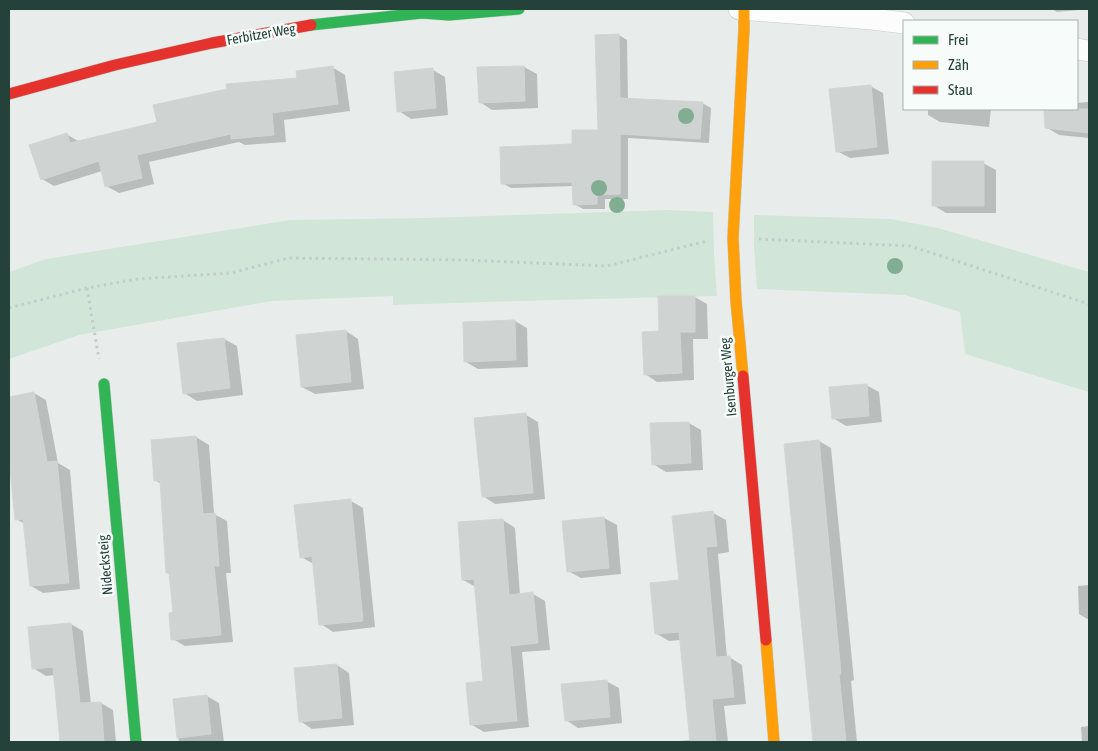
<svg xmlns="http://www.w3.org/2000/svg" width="1098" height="751" font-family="'Asap Condensed',sans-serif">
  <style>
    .green { fill: #d1e6d8 }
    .shadow { fill: #0003 }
    .building { fill: #cfd4d2; stroke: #d1d6d4 }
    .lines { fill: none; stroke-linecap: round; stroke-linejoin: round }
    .street-casing { stroke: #c5cac8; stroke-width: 22 }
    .fast-casing { stroke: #c3cbc8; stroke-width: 12 }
    .slow-casing { stroke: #c3cbc8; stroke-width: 12 }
    .jam-casing { stroke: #c3cbc8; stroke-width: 12 }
    .path { stroke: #c3ccca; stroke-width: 3; stroke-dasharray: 2.5 4; stroke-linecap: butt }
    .street { stroke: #fcfcfc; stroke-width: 21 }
    .fast { stroke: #30b455; stroke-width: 11 }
    .slow { stroke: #ff9f0a; stroke-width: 11 }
    .jam { stroke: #e5322d; stroke-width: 11 }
    .tree { fill: #81ae93 }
    .labels { text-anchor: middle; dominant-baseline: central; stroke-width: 5; stroke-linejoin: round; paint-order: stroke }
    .street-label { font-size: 14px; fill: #24423a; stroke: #f7fbf9 }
  </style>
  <rect width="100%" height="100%" fill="#e8edeb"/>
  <!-- green -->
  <path class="green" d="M667 210 713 212 714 253 717 296 554 300 393 305V296L272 301 79 335 9 359V272L46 259 290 220 425 218Z
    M754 215 891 219 938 228 1089 272V392L965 354 960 312 905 295 757 289 754 247Z"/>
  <!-- shadow -->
  <path class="shadow" d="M1052 9H1089L1057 12Z
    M619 35 627 40 628 100 702 103 711 108 709 143 628 138V199H605V209H583L574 204V186L511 188 502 183 599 131Z
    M332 67 345 75 350 111 284 120 286 142 245 145 239 142 149 162 154 184 119 193 106 186 102 171 54 186 42 179 66 134 80 142 158 122Z
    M524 67 537 74 538 108 492 110 480 102Z
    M433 70 445 77 448 115 411 119 399 111Z
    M870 86 883 93 889 154 850 158 837 151Z
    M1088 102 1089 103V138L1059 135 1046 127 1045 109H1077V103Z
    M928 109H991L989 127 940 122 928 115Z
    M983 163 996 170V213H946L933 205Z
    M695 297 707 304 708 339H693L694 380 657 382 645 374 660 333Z
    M515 321 527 328 528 367 478 369 466 362Z
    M346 331 358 339 364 389 315 394 302 387Z
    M224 339 237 346 243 395 197 401 184 393Z
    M866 385 879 392 882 422 846 426 833 418Z
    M34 393 46 400 58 463 70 470 80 589 43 593 31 586 25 524 16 519 9 450V398Z
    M526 415 538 422 545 499 495 504 483 496Z
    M689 423 701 430 703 470 666 472 653 464Z
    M196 437 209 445 214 514 227 521 231 573H226L233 642 185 646 173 639 174 613 170 574 167 573 161 484 155 480Z
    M819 441 831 448 854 680 851 681 857 742H814L785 445Z
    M351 501 363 508 375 627 333 632 321 624 314 564 301 557Z
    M713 513 726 520 729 552 718 554 727 658 729 657 742 665 746 704 724 706 728 742H670L691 740 681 640 669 641 657 634 680 582 673 517Z
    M604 518 617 525 621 574 581 578 568 571 564 522Z
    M503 520 515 528 520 595 533 594 545 601 550 650 522 652 529 727 484 732 472 725 485 682 476 587 463 580Z
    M1089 585V620L1079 614 1078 586Z
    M71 624 83 631 91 704 101 703 113 710 116 742H61L55 675 46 676 33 668Z
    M337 665 349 673 354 725 312 729 300 721Z
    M606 681 619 688 622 723 578 728 566 720Z
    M207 696 219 703 224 742H179L174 700Z
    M1089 726V742H1082L1081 727Z"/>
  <!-- building -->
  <path class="building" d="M619 34 620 98 703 102 700 139 620 134V194L597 195V204L573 205 572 182 501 184 500 147 572 144V130H598L595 35Z
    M333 66 338 104 272 113 274 135 231 139V134L137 155 142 178 105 187 99 161 41 180 29 145 67 133 70 143 157 122 153 105 227 89 226 84 297 78 296 71Z
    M524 66 525 101 479 103 477 67Z
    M433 68 436 108 397 112 394 72Z
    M871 85 877 147 836 152 829 89Z
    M1044 109H1089V133L1045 128Z
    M932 161H984V206H932Z
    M658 296H695V332H680L682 373 644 375 642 332 659 331Z
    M515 320 516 360 464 362 463 322Z
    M346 330 351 382 301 387 296 335Z
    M224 338 230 388 183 394 177 343Z
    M867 384 869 416 832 419 829 387Z
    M34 392 47 462 57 461 69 583 30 586 23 519 15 520 9 457V397Z
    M526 413 533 493 482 497 474 418Z
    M689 422 691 463 652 465 650 423Z
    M196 436 203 514 215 513 219 566H214L221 635 171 640 169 613 173 612 169 573H166L160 481H154L151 440Z
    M819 440 841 674H839L846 742H813L784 444Z
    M351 499 363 621 319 625 312 556 300 558 294 505Z
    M713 511 717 546 706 547 716 657 730 656 734 697 712 699 716 742H690L679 632 655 634 650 583 679 580 672 516Z
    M604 517 609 568 567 572 562 521Z
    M503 519 509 595 533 592 538 643 510 646 517 721 470 725 466 683 483 681 474 579 462 580 458 522Z
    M71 623 80 703 101 702 104 742H60L53 667 32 669 28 627Z
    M337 664 342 718 299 722 294 668Z
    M607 680 610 717 565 721 561 684Z
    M207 695 211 734 177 738 173 699Z"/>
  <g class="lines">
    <!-- street casing -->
    <g class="street-casing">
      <path id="street" d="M739 9 872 19 904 23
        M1077 49 1089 51"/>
    </g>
    <!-- fast casing -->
    <g class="fast-casing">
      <path id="fast" d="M311 25 422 13 449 15 519 9
        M104 384 136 742"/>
    </g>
    <!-- slow casing -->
    <g class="slow-casing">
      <path id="slow" d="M743 376 736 301 733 238 744 29V9
        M766 640 774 742"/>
    </g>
    <!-- jam casing -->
    <g class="jam-casing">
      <path id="jam" d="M9 94 115 65 212 43 311 25
        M743 376 766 640"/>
    </g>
    <!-- path -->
    <path class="path" d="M759 239 910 246 1089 304
      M87 288 99 359
      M9 308 87 288 137 279 231 273 289 258 465 260 607 266 707 241"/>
    <!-- street -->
    <use href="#street" class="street"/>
    <!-- fast -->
    <use href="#fast" class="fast"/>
    <!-- slow -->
    <use href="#slow" class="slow"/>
    <!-- jam -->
    <use href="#jam" class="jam"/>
  </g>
  <!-- trees -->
  <g class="tree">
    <circle cx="686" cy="116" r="8"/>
    <circle cx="599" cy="188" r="8"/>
    <circle cx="617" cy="205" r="8"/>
    <circle cx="895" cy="266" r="8"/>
  </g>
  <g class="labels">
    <!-- street labels -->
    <g class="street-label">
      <text transform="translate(261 34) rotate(-10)">Ferbitzer Weg</text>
      <text transform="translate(728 377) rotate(-95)">Isenburger Weg</text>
      <text transform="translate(105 565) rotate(-95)">Nidecksteig</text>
    </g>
  </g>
  <!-- border -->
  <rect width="1098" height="751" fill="none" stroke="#24423a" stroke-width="20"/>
  <!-- legend -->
  <rect x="903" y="20" width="175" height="90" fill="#f7fbf9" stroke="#a3b1ad"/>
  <rect x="913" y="36" width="25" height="8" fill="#30b455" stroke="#a3b1ad"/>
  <text x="948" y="45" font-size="15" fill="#24423a">Frei</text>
  <rect x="913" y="61" width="25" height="8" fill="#ff9f0a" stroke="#a3b1ad"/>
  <text x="948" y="70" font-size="15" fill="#24423a">Zäh</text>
  <rect x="913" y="86" width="25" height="8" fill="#e5322d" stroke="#a3b1ad"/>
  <text x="948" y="95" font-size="15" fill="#24423a">Stau</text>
</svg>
